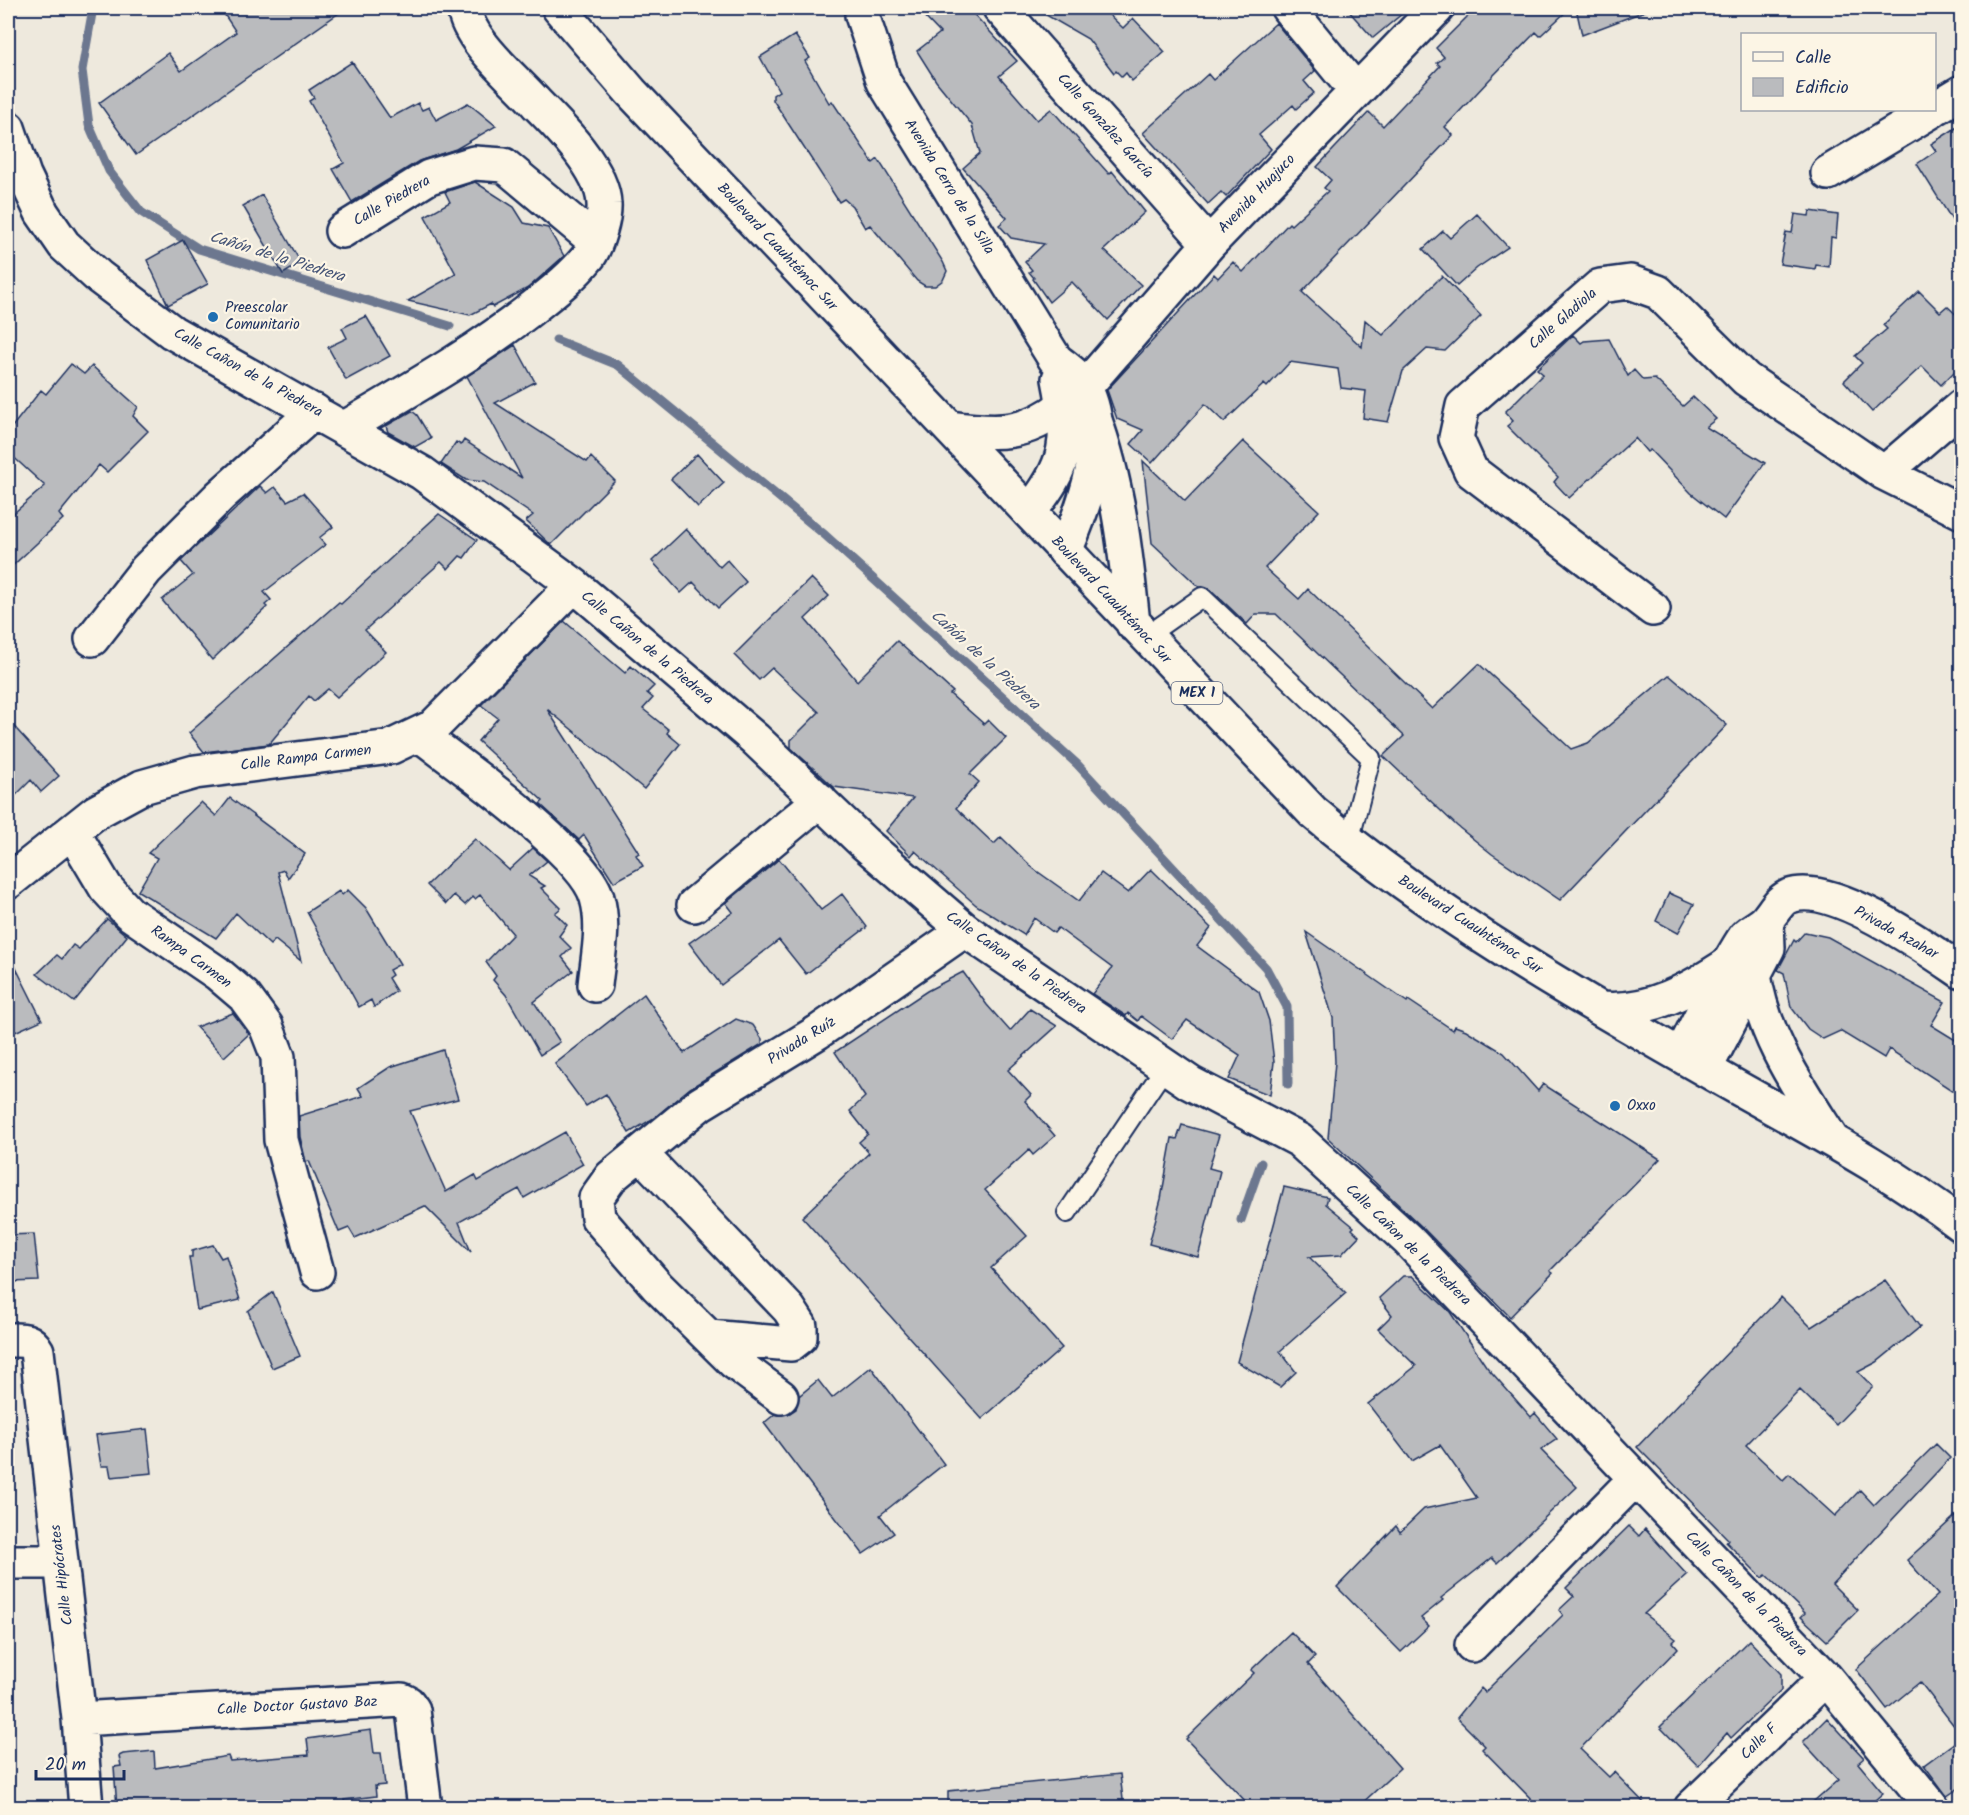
<svg xmlns="http://www.w3.org/2000/svg" width="1969" height="1815" font-family="Kalam,sans-serif">
  <style>
    .lines { fill: none; stroke-linecap: round; stroke-linejoin: round }
    .stream { stroke: #6c778f; stroke-width: 9 }
    .building { fill: #babbbe; stroke: #1b2f5e; stroke-width: 1.5 }
    .lane-casing { stroke: #1b2f5e; stroke-width: 22 }
    .street-casing { stroke: #1b2f5e; stroke-width: 38 }
    .secondary-casing { stroke: #1b2f5e; stroke-width: 38 }
    .primary-casing { stroke: #1b2f5e; stroke-width: 38 }
    .lane { stroke: #fcf5e5; stroke-width: 18 }
    .street { stroke: #fcf5e5; stroke-width: 33 }
    .secondary { stroke: #fcf5e5; stroke-width: 33 }
    .primary { stroke: #fcf5e5; stroke-width: 33 }
    .poi-dot { fill: #1f6fb2; stroke: #fcf5e5; stroke-width: 2 }
    .labels { text-anchor: middle; dominant-baseline: central; stroke-width: 4.5; stroke-linejoin: round; paint-order: stroke }
    .shield { fill: #fcf5e5; stroke: #5e6a86; stroke-width: 1.5 }
    .shield-label { font-size: 14px; font-weight: bold; fill: #1b2f5e }
    .street-label { font-size: 15px; fill: #1b2f5e; stroke: #fcf5e5 }
    .poi-label { font-size: 15px; fill: #1b2f5e; stroke: #fcf5e5; text-anchor: start }
    .water-label { font-size: 16px; font-style: italic; fill: #445376; stroke: #fcf5e5 }
  </style>
  <rect width="100%" height="100%" fill="#eee9dd"/>
  <filter id="ink" filterUnits="userSpaceOnUse"><feTurbulence type="fractalNoise" baseFrequency=".0167" numOctaves="2"/><feDisplacementMap in="SourceGraphic" scale="12" xChannelSelector="R" yChannelSelector="G"/><feConvolveMatrix kernelMatrix="1 2 1 2 8 2 1 2 1" color-interpolation-filters="sRGB"/></filter>
  <g filter="url(#ink)">
    <g class="lines">
      <!-- stream -->
      <path class="stream" d="M93 8 82 70 89 125 109 171 141 212 199 249 450 326
        M556 340 618 365 825 535 1077 764 1266 968 1287 1007 1288 1084
        M1241 1220 1261 1163"/>
    </g>
    <!-- building -->
    <path class="building" d="M220 8H346L136 155 99 103 168 53 181 71 236 32Z
      M916 8H968L1017 61 999 76 1037 120 1051 109 1109 174 1112 171 1145 212 1104 250 1141 285 1108 320 1072 282 1049 302 1033 279 1034 278 1029 272 1032 270 1025 262 1044 244 1011 238 999 225 1007 218 963 168 980 153 972 125 936 81 917 51 940 33Z
      M1034 8H1102L1123 28 1133 18 1165 52 1132 81 1126 73 1122 77 1116 71 1114 73 1088 39Z
      M1346 8H1409L1373 38Z
      M1476 8H1570L1540 36 1536 32 1490 79 1445 127 1453 135 1302 292 1362 347 1365 320 1383 335 1442 276 1481 316 1445 351 1427 349 1403 371 1388 422 1363 418 1366 391 1341 388 1338 369 1290 362 1267 387 1264 384 1224 422 1205 404 1152 463 1131 444 1143 430 1117 419 1107 390 1214 274 1218 278 1233 262 1243 272 1289 223 1291 225 1328 191 1324 188 1331 180 1317 167 1369 112 1383 126 1440 66 1437 63 1444 57 1436 48Z
      M1576 8H1653L1582 35Z
      M1276 23 1315 71 1304 81 1314 93 1296 109 1293 105 1259 135 1271 149 1226 197 1221 192 1208 204 1143 133 1208 74 1213 80Z
      M795 35 810 58 805 61 829 103 832 101 873 163 878 159 943 262 947 271 943 280 935 286H925L917 281 870 225 865 228 852 206 844 199 839 202 773 100V95L779 91 760 57Z
      M352 62 390 118 418 103 422 110 429 107 436 120 468 103 496 126 456 149 419 161 352 202 333 169 344 163 309 101 314 98 309 90Z
      M1962 124V236L1917 164 1936 151 1931 144Z
      M475 182 514 207 524 223 548 228 564 256 528 288 493 307 491 304 470 315 408 301 456 274 425 216 450 202 445 192Z
      M262 195 301 263 283 274 243 206Z
      M1810 211 1838 215 1836 238 1831 237 1829 267 1816 265 1815 269 1780 264 1786 232 1792 233 1795 214 1809 216Z
      M1477 214 1508 247 1477 268 1457 286 1423 249 1443 231 1450 238Z
      M183 240 208 284 168 305 147 260Z
      M1919 291 1940 312 1947 306 1962 320V364L1941 385 1922 366 1872 412 1844 381 1862 363 1855 356 1887 329 1883 325Z
      M366 316 390 356 346 380 328 347 347 338 342 328Z
      M1573 335 1581 343 1584 341 1609 339 1628 376 1634 370 1643 380 1655 379 1683 406 1693 397 1716 419 1706 427 1765 463 1724 519 1691 493 1650 450 1647 452 1635 438 1569 498 1554 482 1558 477 1507 426 1513 421 1505 412 1543 374 1537 369Z
      M515 345 535 382 495 403 587 462 591 457 615 481 551 545 526 521 533 515 484 482 466 480 441 464 456 442 461 445 464 440 522 478 467 376Z
      M71 364 84 374 92 366 138 407 133 416 148 431 107 472 99 465 59 514 63 519 8 570V518L45 486 8 452V432L41 390 46 394Z
      M412 411 417 415 431 438 415 447 388 432 386 426Z
      M1243 441 1319 511 1265 568 1299 599 1308 589 1432 709 1479 664 1571 749 1588 743 1669 675 1727 725 1560 900 1492 854 1457 826 1383 756 1404 736 1276 614H1256L1247 624 1210 589 1199 587 1152 543 1143 461 1185 501Z
      M697 454 724 483 698 507 671 479Z
      M260 486 267 493 275 487 287 501 303 493 333 527 319 538 325 545 264 592 271 600 265 605 267 607 212 660 162 600 193 575 181 561Z
      M439 514 477 540 464 558 460 556 448 569 441 562 365 630 386 652 337 697 328 689 314 701 309 696 269 744 204 752 189 733 339 602 341 604Z
      M686 529 720 567 727 560 746 582 718 608 693 582 681 593 652 561Z
      M811 578 829 596 805 619 857 681 897 641 953 692 950 694 984 724 988 720 1006 738 970 774 979 782 956 808 994 844 1001 837 1034 869 1079 901 1101 873 1128 893 1151 869 1211 928 1197 946 1259 992 1269 1021 1274 1062 1270 1095 1229 1079 1240 1055 1187 1020 1172 1039 1141 1016 1138 1021 1128 1013 1126 1016 1092 994 1112 968 1058 928 1054 933 1034 918 1024 935 976 905 915 851 911 856 886 831 913 798 834 787 791 748V740L819 712 772 668 759 680 734 655Z
      M564 621 625 673 631 666 654 686 647 693 653 698 643 709 669 730 667 733 680 744 644 789 547 709 639 853 636 855 643 866 614 882 584 835 579 840 540 804 543 801 478 741 498 718 481 705Z
      M8 720 59 776 41 792 31 780 8 803Z
      M230 798 305 854 288 878 284 870 278 872 301 961 275 940 270 945 236 913 216 938 138 891 157 858 148 853 201 802 216 816Z
      M475 839 509 870 533 848 547 861 529 876 545 886 541 888 561 908 555 913 567 925 559 936 571 948 562 957 573 971 534 1002 560 1042 540 1055 506 995 493 980 496 976 486 962 513 934 480 895 475 899 473 897 465 905 454 895 446 904 427 885Z
      M779 859 821 910 842 894 867 927 806 974 779 940 721 985 689 943 733 912 726 903Z
      M348 890 366 908 400 964 389 970 392 975 388 978 396 991 374 1007 371 1000 359 1007 307 912 339 891 342 895Z
      M1669 893 1694 904 1678 933 1656 921Z
      M107 919 127 936 74 1002 37 974 57 955 62 959 73 945 79 949Z
      M1306 932 1407 1002 1408 1000 1453 1030 1455 1026 1466 1030 1504 1053 1538 1091 1543 1084 1660 1159 1550 1271 1553 1273 1510 1317 1422 1227 1328 1138 1335 1062 1333 1018Z
      M1805 932 1828 937 1945 1002 1931 1025 1962 1044V1078L1953 1091 1889 1049 1884 1058 1840 1031 1823 1039 1808 1029 1791 1007 1784 973 1778 970 1794 940 1796 942Z
      M8 952 42 1020 8 1035Z
      M963 972 987 1005 1010 1031 1030 1009 1057 1026 1008 1070 1031 1095 1025 1101 1055 1136 1033 1155 1029 1150 985 1190 1027 1236 991 1268 1062 1348 982 1419 802 1217 869 1153 859 1142 868 1134 850 1111 865 1097 835 1052 927 991Z
      M644 994 684 1053 736 1019 753 1025 762 1039V1044L690 1088 654 1118 629 1133 606 1094 586 1106 555 1064Z
      M233 1013 249 1034 224 1057 196 1027Z
      M443 1050 458 1099 410 1111 446 1192 475 1175 478 1181 565 1132 583 1164 524 1198 519 1189 459 1222 471 1252 425 1206 355 1238 349 1228 339 1232 309 1161 306 1162 300 1137 299 1116 363 1096 358 1088 390 1067Z
      M1182 1125 1219 1135 1209 1168 1220 1171 1198 1257 1149 1244 1161 1199 1172 1138 1177 1139Z
      M1284 1187 1328 1197 1326 1204 1354 1227 1352 1229 1359 1236 1341 1255 1309 1257 1346 1293 1280 1351 1296 1372 1280 1387 1237 1362Z
      M34 1234 39 1281 11 1282 8 1235Z
      M213 1245 221 1258 226 1256 240 1300 197 1310 189 1257H192V1251Z
      M1403 1276H1412L1450 1312 1486 1366 1531 1417 1535 1413 1557 1439 1541 1450 1577 1487 1497 1563 1492 1558 1441 1598 1443 1600 1421 1618 1429 1626 1401 1652 1337 1587 1396 1526 1400 1532 1424 1509 1477 1498 1440 1445 1412 1461 1368 1404 1416 1366 1378 1329 1392 1315 1379 1298Z
      M1885 1280 1920 1327 1877 1362 1858 1372 1873 1387 1836 1425 1800 1390 1746 1445 1783 1480 1789 1474 1835 1516 1860 1490 1874 1505 1936 1444 1950 1458 1832 1584 1858 1610 1827 1641 1801 1617 1805 1613 1766 1575 1762 1578 1726 1542 1728 1539 1637 1447 1781 1297 1811 1327Z
      M273 1292 300 1356 272 1368 248 1311Z
      M871 1367 944 1464 880 1515 894 1533 863 1554 764 1423 775 1414H788L796 1409 799 1396 818 1380 832 1398Z
      M147 1429 152 1473 111 1477 109 1466H101L96 1435Z
      M1962 1510V1736L1920 1682 1887 1709 1856 1669 1938 1595 1907 1560Z
      M1629 1526 1639 1536 1645 1529 1687 1575 1644 1614 1676 1639 1673 1642 1678 1648 1580 1749 1609 1777 1614 1772 1649 1808H1540L1482 1749 1485 1746 1457 1718 1481 1688 1485 1692 1563 1615 1559 1610 1574 1596 1566 1588Z
      M1291 1632 1315 1657 1308 1664 1400 1768 1357 1808H1252L1186 1739 1254 1673 1251 1670Z
      M1749 1640 1781 1674V1690L1731 1738 1727 1733 1698 1766 1660 1727Z
      M1827 1718 1864 1758 1858 1763 1883 1793 1866 1808H1806L1838 1780 1803 1742Z
      M371 1730 374 1753H381L385 1785 375 1786 376 1796 344 1800 345 1808H321L320 1804 292 1808H117L114 1767 121 1766 119 1756 123 1754 154 1751 155 1768 228 1756 230 1761 309 1755 307 1739Z
      M1962 1737V1786L1947 1796 1924 1765Z
      M1120 1774 1124 1808H948V1791Z"/>
    <g class="lines">
      <!-- lane casing -->
      <g class="lane-casing">
        <path id="lane" d="M1145 637 1202 597 1371 758 1349 842
          M1067 1213 1166 1066"/>
      </g>
      <!-- street casing -->
      <g class="street-casing">
        <path id="street" d="M1000 8 1209 244
          M1288 8 1356 91
          M1934 109 1962 92
          M8 128 24 175 42 213 64 245 99 277 172 332 422 473 574 585 755 739 864 843 965 930 1190 1083 1299 1140 1408 1240 1826 1678 1933 1808
          M1828 173 1933 110
          M342 231 429 177 474 163 504 165 595 241
          M1064 405 1085 387 1209 244 1437 8
          M345 428C411 389 476 353 536 305 555 290 574 275 589 256 597 245 605 217 604 204 603 170 560 127 537 104 515 79 468 41 464 8
          M1884 473 1962 406
          M1653 609 1471 471 1456 438 1463 406 1600 286 1630 282 1658 292 1746 379 1884 473 1962 512
          M92 639 146 570 220 496 315 411
          M419 734C458 764 586 854 597 898 605 926 598 956 595 985
          M72 831 106 888 129 913 217 973 244 996 266 1026 278 1057 281 1140 317 1272
          M8 882 96 812 142 787 195 772 391 747 433 727 574 585
          M694 905 820 800
          M1681 1055C1701 1017 1720 975 1744 938 1749 930 1762 927 1768 918 1774 911 1780 899 1790 896 1833 881 1927 948 1962 972
          M1705 1069 1768 948 1767 921
          M640 1153 789 1309 800 1326V1337L791 1344 709 1337
          M8 1340C21 1340 30 1338 37 1351L79 1719 86 1808
          M781 1397 734 1362 657 1286 598 1218 596 1198 611 1177 700 1104 818 1032 965 930
          M8 1562H60
          M1472 1645 1635 1479
          M79 1719 402 1700 408 1703 413 1710 425 1808
          M1691 1808 1826 1678"/>
      </g>
      <!-- secondary casing -->
      <g class="secondary-casing">
        <path id="secondary" d="M862 8V15L884 82 1055 359C1064 367 1080 377 1085 388 1111 438 1085 504 1065 551
          M1029 512C1069 464 1071 439 1059 379"/>
      </g>
      <!-- primary casing -->
      <g class="primary-casing">
        <path id="primary" d="M559 8 631 92 1313 812C1437 917 1581 999 1722 1079 1803 1125 1888 1168 1962 1225
          M1093 415C1118 482 1126 553 1133 624
          M950 428C997 434 1025 436 1064 405
          M1754 975C1764 1038 1798 1086 1831 1138
          M1602 1009C1650 1013 1691 989 1730 963"/>
      </g>
      <!-- lane -->
      <use href="#lane" class="lane"/>
      <!-- street -->
      <use href="#street" class="street"/>
      <!-- secondary -->
      <use href="#secondary" class="secondary"/>
      <!-- primary -->
      <use href="#primary" class="primary"/>
    </g>
  </g>
  <!-- markers -->
  <g class="poi-dot">
    <circle cx="213" cy="317" r="6"/>
    <circle cx="1615" cy="1106" r="6"/>
  </g>
  <g class="labels">
    <!-- shield labels -->
    <rect class="shield" x="1171.5" y="682" width="51" height="22" rx="4.5"/>
    <g class="shield-label">
      <text x="1197" y="693">MEX 1</text>
    </g>
    <!-- street labels -->
    <g class="street-label">
      <text transform="translate(1105 126) rotate(48)">Calle González García</text>
      <text transform="translate(949 187) rotate(58)">Avenida Cerro de la Silla</text>
      <text transform="translate(1257 194) rotate(-46)">Avenida Huajuco</text>
      <text transform="translate(392 201) rotate(-30)">Calle Piedrera</text>
      <text transform="translate(777 247) rotate(47)">Boulevard Cuauhtémoc Sur</text>
      <text transform="translate(1563 319) rotate(-41)">Calle Gladiola</text>
      <text transform="translate(248 373) rotate(29)">Calle Cañon de la Piedrera</text>
      <text transform="translate(1111 600) rotate(47)">Boulevard Cuauhtémoc Sur</text>
      <text transform="translate(647 648) rotate(40)">Calle Cañon de la Piedrera</text>
      <text transform="translate(306 758) rotate(-7)">Calle Rampa Carmen</text>
      <text transform="translate(1470 925) rotate(33)">Boulevard Cuauhtémoc Sur</text>
      <text transform="translate(1896 933) rotate(29)">Privada Azahar</text>
      <text transform="translate(191 957) rotate(36)">Rampa Carmen</text>
      <text transform="translate(1016 963) rotate(35)">Calle Cañon de la Piedrera</text>
      <text transform="translate(802 1041) rotate(-32)">Privada Ruíz</text>
      <text transform="translate(1408 1245) rotate(44)">Calle Cañon de la Piedrera</text>
      <text transform="translate(62 1575) rotate(-97)">Calle Hipócrates</text>
      <text transform="translate(1746 1594) rotate(46)">Calle Cañon de la Piedrera</text>
      <text transform="translate(297 1706) rotate(-3)">Calle Doctor Gustavo Baz</text>
      <text transform="translate(1759 1742) rotate(-44)">Calle F</text>
    </g>
    <!-- poi labels -->
    <g class="poi-label">
      <text x="225" y="308">Preescolar<tspan x="225" dy="17">Comunitario</tspan></text>
      <text x="1627" y="1106">Oxxo</text>
    </g>
    <!-- water labels -->
    <g class="water-label">
      <text transform="translate(277 257) rotate(17)">Cañón de la Piedrera</text>
      <text transform="translate(985 660) rotate(42)">Cañón de la Piedrera</text>
    </g>
  </g>
  <!-- margin -->
  <rect width="1969" height="1815" fill="none" stroke="#fcf5e5" stroke-width="30"/>
  <rect x="15" y="15" width="1939" height="1785" fill="none" stroke="#1b2f5e" stroke-width="2" filter="url(#ink)"/>
  <!-- legend -->
  <rect x="1741" y="33" width="195" height="78" fill="#fcf5e5" stroke="#a2a6af" stroke-width="1.5"/>
  <rect x="1753" y="52" width="30" height="9" fill="#fcf5e5" stroke="#a2a6af" stroke-width="1.5"/>
  <text x="1795" y="63" font-size="18" fill="#1b2f5e">Calle</text>
  <rect x="1753" y="78" width="30" height="18" fill="#babbbe" stroke="#a2a6af" stroke-width="1.5"/>
  <text x="1795" y="93" font-size="18" fill="#1b2f5e">Edificio</text>
  <!-- scale -->
  <path d="M36 1770v9h88v-9" fill="none" stroke="#1b2f5e" stroke-width="3"/>
  <text x="45" y="1770" font-size="18" fill="#1b2f5e" stroke="#fcf5e5" stroke-width="4.5" paint-order="stroke">20 m</text>
</svg>
